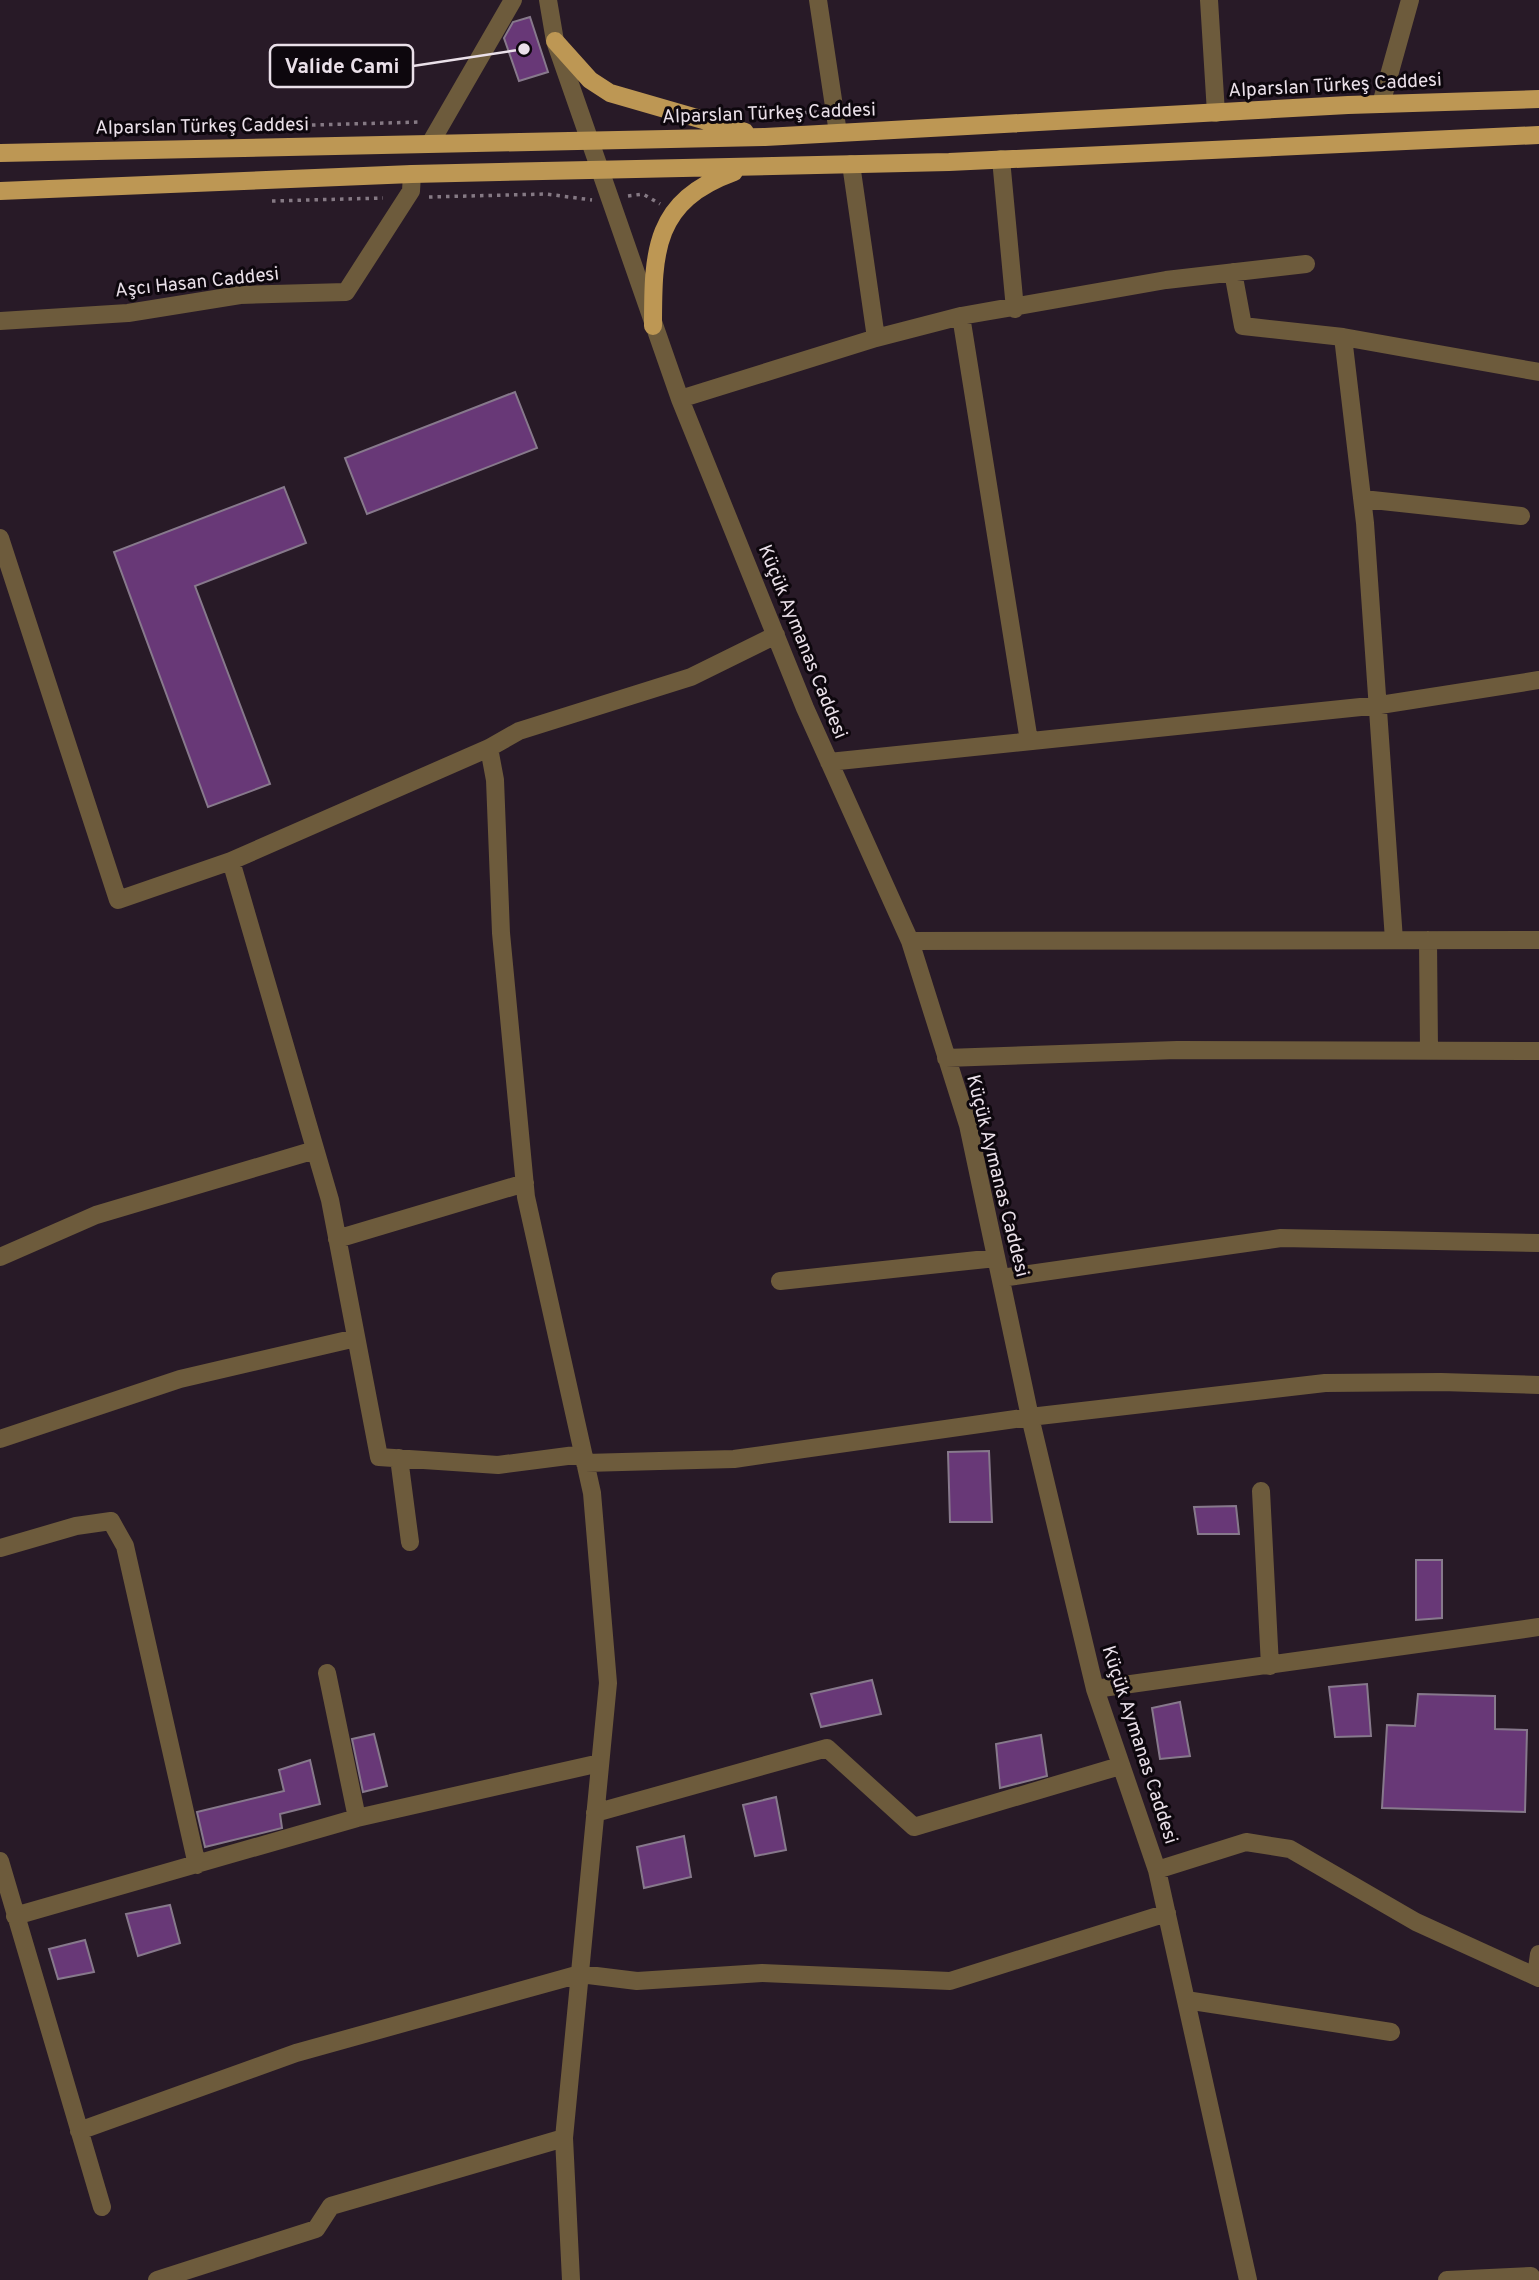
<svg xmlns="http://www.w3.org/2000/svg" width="1539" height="2280" font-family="Overpass,sans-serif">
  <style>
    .building { fill: #683877; stroke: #87798c; stroke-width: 2 }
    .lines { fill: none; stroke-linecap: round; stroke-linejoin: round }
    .path { stroke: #857984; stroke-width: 3.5; stroke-dasharray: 3.5 5; stroke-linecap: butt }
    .minor { stroke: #6d5b3c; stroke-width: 18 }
    .major { stroke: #bd9754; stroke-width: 18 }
    .labels { text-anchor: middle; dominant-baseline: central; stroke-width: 6; stroke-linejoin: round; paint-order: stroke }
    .street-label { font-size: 19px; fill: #eae0e9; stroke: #0d070d }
    .leader { fill: none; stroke: #eae0e9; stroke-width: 2.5 }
    .callout-dot { fill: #eae0e9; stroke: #0d070d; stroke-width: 2.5 }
    .callout { fill: #0d070d; stroke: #eae0e9; stroke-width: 2.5 }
    .callout-label { font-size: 21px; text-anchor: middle; font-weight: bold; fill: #eae0e9 }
  </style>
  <rect width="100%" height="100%" fill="#281a27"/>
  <!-- building -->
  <path class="building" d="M530 17 548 72 519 81 504 38 513 22Z
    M515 392 537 448 367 514 345 458Z
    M284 487 306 543 195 586 270 784 208 807 114 552Z
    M989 1451 992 1522H950L948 1452Z
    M1236 1506 1239 1534H1198L1194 1507Z
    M1416 1560H1442V1618L1416 1620Z
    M872 1680 881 1714 821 1727 811 1694Z
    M1367 1684 1371 1736 1335 1737 1329 1687Z
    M1418 1694 1495 1696V1729L1527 1730 1525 1812 1382 1808 1387 1725 1415 1726Z
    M1180 1702 1190 1756 1160 1759 1152 1708Z
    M374 1734 387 1786 363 1792 352 1739Z
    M1041 1735 1047 1776 1000 1788 996 1744Z
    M310 1760 320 1804 280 1814 282 1828 205 1847 197 1812 284 1791 279 1770Z
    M776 1797 786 1850 755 1856 743 1805Z
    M684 1836 691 1877 644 1888 637 1847Z
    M170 1905 180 1943 138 1956 126 1914Z
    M85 1940 94 1972 58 1979 49 1949Z"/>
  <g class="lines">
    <!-- path -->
    <path class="path" d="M754 115 817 112
      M278 126 421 122
      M628 196 643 194 660 204
      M429 197 546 194 592 200
      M272 201 383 198"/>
    <!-- minor -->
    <path class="minor" d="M548 0 555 41 680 399 805 708 910 941 968 1125 1030 1417 1095 1689 1157 1870 1248 2280
      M818 0 838 133
      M1209 0 1216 113
      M1381 104 1410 0
      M431 142 513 0
      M1001 159 1015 309
      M851 164 876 338
      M1233 272 1243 326 1343 337 1365 523 1394 940
      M961 316 1029 741
      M0 321 128 313 240 295 346 292 411 191 412 174
      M1343 337 1539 372
      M680 399 876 338 961 316 1166 280 1306 264
      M1363 499 1521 516
      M0 538 118 900 231 861 489 748 519 731 691 677 776 635
      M489 748 495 780 501 933 526 1197 592 1493 608 1683 564 2138 571 2280
      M829 762 1380 705 1539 680
      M231 861 330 1200 379 1457 498 1465 583 1454
      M1428 940 1429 1050
      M910 941 1539 940
      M946 1058 1177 1050 1539 1051
      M337 1239 525 1183
      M0 1257 96 1215 315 1150
      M1001 1278 1281 1238 1539 1243
      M780 1281 996 1258
      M0 1439 180 1379 356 1338
      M399 1458 410 1542
      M585 1463 734 1459 1030 1417 1325 1383 1441 1382 1539 1385
      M1261 1491 1270 1666
      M0 1548 76 1526 111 1521 125 1546 197 1865
      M327 1673 357 1818
      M1095 1689 1539 1627
      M595 1813 827 1748 914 1827 1120 1766
      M0 1861 102 2207
      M1157 1870 1246 1842 1290 1849 1416 1922 1539 1978
      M15 1916 357 1818 600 1763
      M1536 1976 1539 1954
      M1186 2000 1391 2032
      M79 2131 296 2053 580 1974 637 1981 762 1973 950 1981 1167 1913
      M157 2280 316 2229 331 2206 564 2138
      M1447 2280 1531 2276 1532 2280"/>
    <!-- major -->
    <path class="major" d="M555 41 590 80 610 93 745 132
      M0 153 765 137 1348 105 1539 99
      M0 191 412 174 949 162 1539 135
      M653 326C653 250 654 201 734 172"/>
  </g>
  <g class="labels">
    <!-- street labels -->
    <g class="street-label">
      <text transform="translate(1335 86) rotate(-3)">Alparslan Türkeş Caddesi</text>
      <text transform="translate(769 114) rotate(-2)">Alparslan Türkeş Caddesi</text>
      <text transform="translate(202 127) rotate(-1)">Alparslan Türkeş Caddesi</text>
      <text transform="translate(197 283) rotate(-6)">Aşcı Hasan Caddesi</text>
      <text transform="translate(802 642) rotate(68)">Küçük Aymanas Caddesi</text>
      <text transform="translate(997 1176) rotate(76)">Küçük Aymanas Caddesi</text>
      <text transform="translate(1139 1745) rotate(72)">Küçük Aymanas Caddesi</text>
    </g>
  </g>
  <!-- callouts -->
  <path class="leader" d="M524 49L413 66"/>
  <circle class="callout-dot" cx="524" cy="49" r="7"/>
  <rect class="callout" x="270" y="45" width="143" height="42" rx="7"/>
  <g class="callout-label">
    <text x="342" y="73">Valide Cami</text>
  </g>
</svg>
